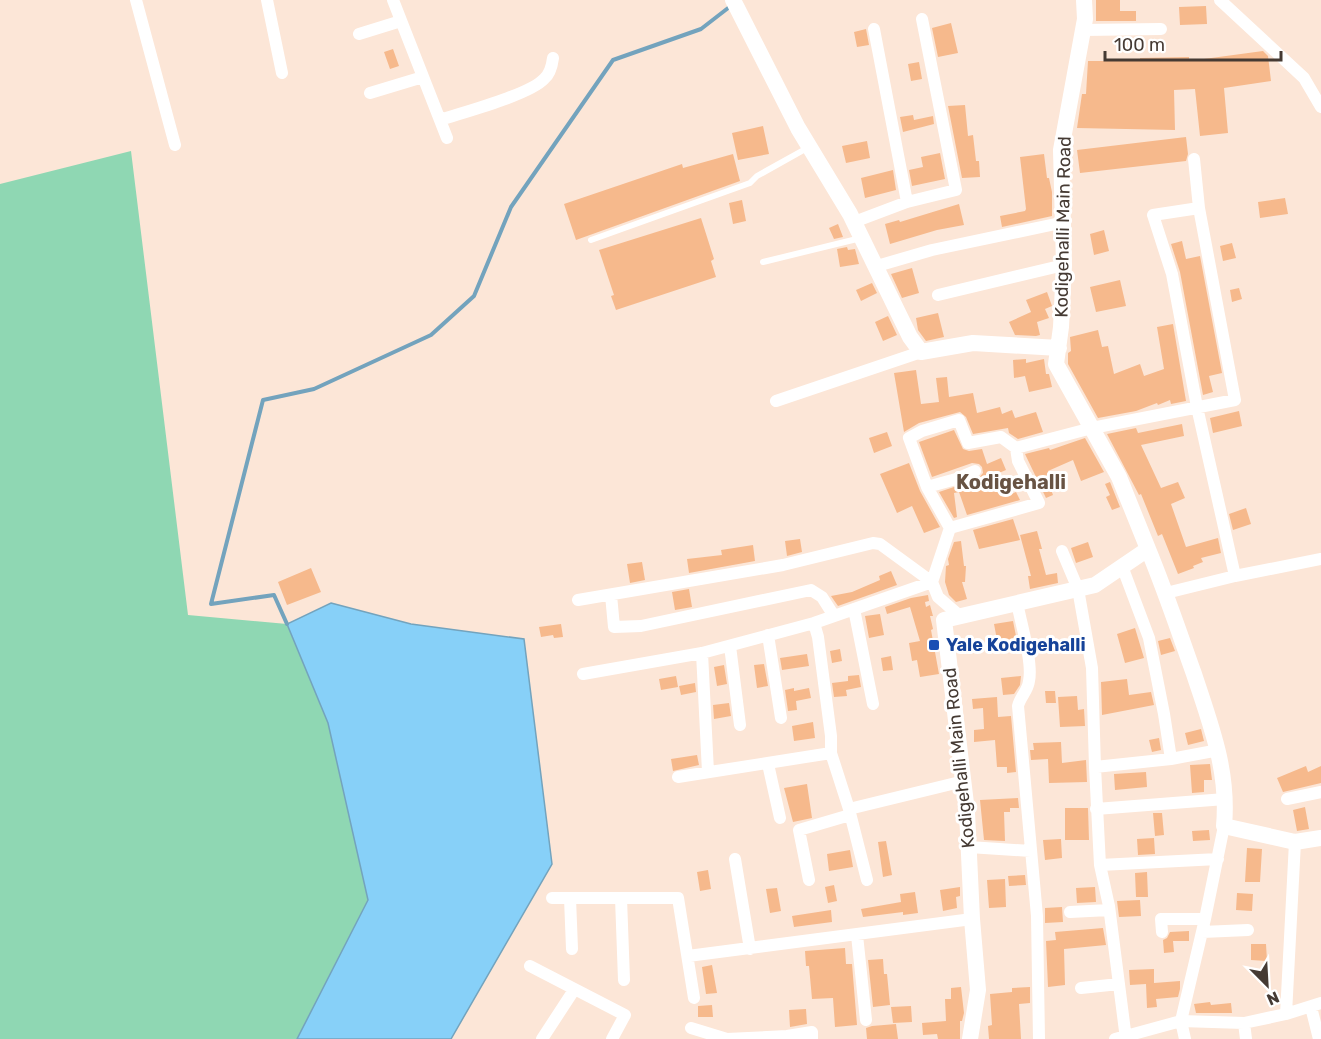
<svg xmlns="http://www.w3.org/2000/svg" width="1321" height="1039" font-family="Rubik,sans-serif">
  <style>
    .green { fill: #8fd7b3 }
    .water { fill: #87d0f8; stroke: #73a3bd; stroke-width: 1.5 }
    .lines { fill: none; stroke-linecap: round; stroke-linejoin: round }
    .stream { stroke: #73a3bd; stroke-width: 4 }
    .building { fill: #f6b98c }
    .service { stroke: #fff; stroke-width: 6 }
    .minor { stroke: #fff; stroke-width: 12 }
    .tertiary { stroke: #fff; stroke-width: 16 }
    .transit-dot { fill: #1a4fb4; stroke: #fff; stroke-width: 2 }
    .labels { text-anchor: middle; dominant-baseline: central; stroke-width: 6; stroke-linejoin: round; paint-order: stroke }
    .street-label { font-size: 18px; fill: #453a33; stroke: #fff }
    .transit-label { font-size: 18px; font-weight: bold; fill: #164399; stroke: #fff; text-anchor: start }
    .neighbourhood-label { font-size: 20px; font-weight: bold; fill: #685343; stroke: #fff }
  </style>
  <rect width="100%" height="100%" fill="#fce6d7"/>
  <!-- green -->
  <path class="green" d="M131 151 188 615 287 624 328 723 368 900 297 1039H0V184Z"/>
  <!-- water -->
  <path class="water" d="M331 603 411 624 524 639 552 864 451 1039H297L368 900 328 723 287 624Z"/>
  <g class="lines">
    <!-- stream -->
    <path class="stream" d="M287 624 274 595 211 604 263 400 314 389 431 335 474 296 511 207 613 60 701 29 732 5"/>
  </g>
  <!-- building -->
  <path class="building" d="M1096 0H1120V11H1136V21H1096Z
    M1206 6 1207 24 1180 25 1179 7Z
    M951 23 958 53 938 57 932 28Z
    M866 29 869 45 857 47 854 32Z
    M393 49 399 66 390 69 384 52Z
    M1263 51 1268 56 1271 81 1224 88 1228 133 1200 136 1195 89 1174 90 1175 130 1077 128 1082 94H1086L1088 61H1140V58L1189 57V61Z
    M919 62 922 79 911 81 908 64Z
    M965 105 968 136 973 135 976 161H979L980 177 962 178 948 106Z
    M913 115 914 120 933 116 934 124 903 132 900 117Z
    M763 126 769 154 738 160 732 133Z
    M1186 137 1188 154 1186 161 1080 173 1077 150Z
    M867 141 870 158 846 163 842 146Z
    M940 153 945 179 912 186 909 170 923 167 921 157Z
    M733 154 740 181 576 240 564 204 682 164 683 168Z
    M1044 154 1047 178H1049L1052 192V216L1002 227 1000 216 1025 211 1026 209 1020 157Z
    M893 170 896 190 865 198 861 178Z
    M1285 198 1288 214 1260 218 1258 202Z
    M742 200 746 221 733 224 729 203Z
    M959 204 964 225 937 230 890 244 885 224 899 220 900 222Z
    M701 218 714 259 711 261 716 277 616 310 611 296 614 295 599 250Z
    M838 224 843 237 834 239 829 228Z
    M1104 230 1109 251 1094 255 1090 234Z
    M1182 241 1186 259 1200 256 1222 373 1209 376 1213 392 1203 395 1180 272 1171 244Z
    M1232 243 1236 258 1223 261 1220 246Z
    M847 247 848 250 855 249 859 264 840 267 837 249Z
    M912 268 919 293 902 298 891 274Z
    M1120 280 1126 306 1096 312 1090 287Z
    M872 283 877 293 861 301 856 290Z
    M1239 288 1242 299 1232 302 1230 290Z
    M1047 292 1052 306 1045 309 1049 318 1037 322 1040 335 1036 336 1015 335 1009 322 1031 312 1026 300Z
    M938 313 944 337 926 341 918 330 916 318Z
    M888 316 897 335 883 341 875 322Z
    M1173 324 1186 401 1171 404 1170 400 1158 405 1157 403 1136 411 1098 418 1068 364V353L1071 351 1070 337 1098 330 1102 347 1108 346 1114 374 1140 364 1144 376 1164 369 1157 327Z
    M1026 359V363L1044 359 1046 374H1049L1052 387 1029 392 1025 376 1014 378 1013 360Z
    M916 370 921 404 939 402 936 378 947 377 949 397 973 393 977 413 1000 407 1002 414 1012 410 1015 418 1036 412 1043 432 1018 439 1009 433 1008 428 973 434 966 417 960 412 919 423 904 432 894 373Z
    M1239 411 1242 426 1213 433 1210 418Z
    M1182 424 1184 436 1141 445 1161 488 1178 482 1185 498 1171 504 1186 547 1218 538 1221 553 1201 558 1203 562 1193 566 1194 568 1178 574 1162 534 1158 536 1141 494 1139 495 1107 434 1136 428 1138 433Z
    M954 430 963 449 969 451 982 449 987 464 1001 458 1006 470 999 473 1007 496 1016 492 1020 500 967 515 959 492 954 493 957 517 954 518 939 492 978 479 983 473 982 467 979 464 972 463 932 477 919 442Z
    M887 432 892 446 874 453 869 438Z
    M1085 438 1104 472 1081 481 1073 460 1048 471 1049 475 1046 476 1053 495 1046 498 1025 454 1049 448 1050 450Z
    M909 463 920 491 940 527 924 533 912 506 897 513 880 474Z
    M1110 482 1120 507 1112 510 1106 497 1110 495 1105 484Z
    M1246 508 1251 524 1233 530 1229 514Z
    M1013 519 1020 540 979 549 973 530Z
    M1037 531 1042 549H1039L1046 575 1057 573 1058 583 1030 589 1028 576H1031L1020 535Z
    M800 539 802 552 787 556 785 541Z
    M961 541 964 566H966L965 582H962L967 599 956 602 949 595 945 582 946 566 949 565 948 559 954 542Z
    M1088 542 1093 557 1076 563 1071 548Z
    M753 545 755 561 689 573 687 559 722 555 721 550Z
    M642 562 645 580 630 583 627 564Z
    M311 568 321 592 287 605 278 582Z
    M891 571 897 585 838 606 831 596 852 592 880 580 879 576Z
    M689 589 692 607 675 610 672 592Z
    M928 595 929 601 925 602 926 607 930 605 933 616H930L933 629 931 630 939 674 920 677 917 660 912 661 909 643 920 641 910 607 887 614 885 607 911 598Z
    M880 614 884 635 869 638 865 616Z
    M1013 621 1017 641 998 645 994 624Z
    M561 624 563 637 554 638 553 635 541 637 539 627Z
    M1135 628 1144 658 1125 663 1117 634Z
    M1170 638 1175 651 1161 655 1158 641Z
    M840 649 842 661 832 663 830 651Z
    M807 654 809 666 782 670 780 658Z
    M891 656 893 670 883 671 881 658Z
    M764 664 768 686 757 688 754 665Z
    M724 665 727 684 717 686 714 667Z
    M859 675 861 687 846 690 847 696 834 697 832 683 848 681V676Z
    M676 676 678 687 661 690 659 679Z
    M1021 676 1020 685 1014 694 1003 695 1001 678Z
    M1127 679 1129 695 1151 692 1154 705 1102 715 1101 682Z
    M695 683 696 692 681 695 679 686Z
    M794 688V691L809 688 811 698 796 701 797 710 788 711 785 690Z
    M1045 691H1055L1056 703H1046Z
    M1077 696 1078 710 1084 709 1085 726 1060 727 1058 697Z
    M997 697 998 717 1011 716 1016 772 1007 773V767H997L995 740 974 742V730L984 729 983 708 973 709 972 699Z
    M729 703 731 716 714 719 713 705Z
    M813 722 815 738 794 741 792 726Z
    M1201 729 1204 741 1188 745 1185 733Z
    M1159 738 1161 750 1152 752 1149 740Z
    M1061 742 1062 763 1086 760 1087 782 1049 783 1048 759 1031 760 1030 750H1034L1033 743Z
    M697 755 699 765 673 771 671 759Z
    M1210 764 1212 780H1204V792L1192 793 1190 765Z
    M1306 766 1308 772 1321 766V783L1283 792 1277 778Z
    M1146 772 1147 787 1115 790 1114 774Z
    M807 784 812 818 793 822 784 788Z
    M1018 798 1019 808H1010V812H1004L1005 841 984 840 980 800Z
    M1305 807 1309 829 1297 831 1293 810Z
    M1065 808H1088L1089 840H1065Z
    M1153 813H1162L1164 835 1155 836Z
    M1209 830 1210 840 1193 841 1192 831Z
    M1154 838 1155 854 1138 855 1137 839Z
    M1061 839 1062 858 1045 860 1043 840Z
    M886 841 892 875 883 877 878 842Z
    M1247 848 1262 849 1260 882H1245Z
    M850 850 853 867 829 871 827 854Z
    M708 870 711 889 700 891 697 872Z
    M1147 872 1148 897H1136L1135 873Z
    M1025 875 1026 885 1009 886 1008 876Z
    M1005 879 1006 907 989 908 987 880Z
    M834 885 837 901 828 903 825 887Z
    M960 887V896L956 897 957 908 943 911 940 890Z
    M1095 887 1096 902 1077 903 1076 888Z
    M777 888 781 911 770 913 766 889Z
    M915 892 918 913 903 915V912L863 917 861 909 901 902 900 894Z
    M1237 893 1253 894 1252 911 1236 910Z
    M1140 900 1141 916 1119 917 1117 901Z
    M1062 907 1063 922 1045 923V908Z
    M831 910 832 922 794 927 792 916Z
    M1103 928 1106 945 1064 949 1065 985 1048 987 1046 941 1056 940 1055 932Z
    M1189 931V941H1173L1174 952 1164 953 1163 940 1167 938 1170 932Z
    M1251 944H1266L1267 961 1251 960Z
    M845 948 846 964H852L857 1025 835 1027 833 998 812 999 809 966H806L805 951Z
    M883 959 884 974H887L890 1005 873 1007 868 960Z
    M712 965 717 993 706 994 702 967Z
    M1154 969V983L1180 981V989L1178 997 1156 999 1157 1007 1147 1008 1146 984 1130 985 1129 970Z
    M961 987 964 1013 962 1021H960V1039H938L937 1034 923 1035 922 1023 946 1021 945 999H951V988Z
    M1030 987V1003L1019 1004 1021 1039H989L988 1026 992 1025 990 994 1012 992V988Z
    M1210 1002 1211 1005 1231 1003 1232 1013H1196L1194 1004Z
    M712 1005 713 1017H698V1006Z
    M911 1006 912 1022 893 1023 891 1007Z
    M806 1009 807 1024 790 1027 789 1010Z
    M896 1024 898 1039H867L866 1028 872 1026Z"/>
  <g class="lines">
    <!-- service -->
    <path class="service" d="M591 240 750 183 757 176 809 147
      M763 262 861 238"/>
    <!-- minor -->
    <path class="minor" d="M136 0 175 145
      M267 0 282 73
      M393 0 447 138
      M1220 0 1304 78 1321 107
      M874 29 907 202
      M1082 30 1161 29
      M359 34 401 21
      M370 93 423 77
      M440 120C464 112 529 95 544 79 550 74 552 66 553 58
      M1199 208 1153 215 1172 274 1197 407 1235 576
      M854 222 907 202 956 190 922 19
      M877 266 932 250 1065 222
      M938 295 1064 265
      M776 401 921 352
      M1016 448 1092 428 1235 400 1199 208 1194 159
      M927 487 950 528
      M1062 551 1078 589 1092 668 1095 767 1100 865 1109 906 1126 1039
      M1122 566 1149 638 1164 714 1171 759
      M1166 593 1235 576 1321 559
      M611 595 614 627 641 626 811 590 822 597 834 616
      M578 600 783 565 873 543 880 544 932 582 938 597 960 616
      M1017 603C1021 623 1033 663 1029 681 1028 691 1020 697 1018 706L1037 916 1039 1039
      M854 609 873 704
      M814 623 818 637 831 736V753L849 809
      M768 635 781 718
      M730 646 740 725
      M702 653 708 772
      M583 674 702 653 814 623 932 582 950 528 1039 503 1018 461 1016 448 1001 437 968 443 959 420 922 431 909 438 927 487 956 479 975 471
      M768 764 780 818
      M1095 767 1171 759 1219 750
      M678 777 831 753
      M1287 799 1321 792
      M1096 809 1225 799
      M969 847 1031 851
      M735 859 750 949
      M1100 865 1218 859
      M809 880 799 830 850 815
      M867 880 849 809 964 781
      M552 898H678L694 998
      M570 898 572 949
      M621 898 624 980
      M1070 912 1109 910
      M1162 932 1161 919H1205
      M1202 932 1248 930
      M857 935 866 1020
      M688 956 972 919
      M530 966 625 1015 612 1039
      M1081 988 1119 984
      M1311 1007 1319 1039
      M1286 1014 1295 842
      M1244 1023 1246 1039
      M691 1028 727 1039
      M542 1039 574 990
      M727 1039 787 1036 812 1032V1039
      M1115 1039 1181 1021 1205 919 1224 826
      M1185 1039 1181 1021 1244 1023 1286 1014 1321 1003"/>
    <!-- tertiary -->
    <path class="tertiary" d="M733 0 798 128 850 214 910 337 921 352 973 343 1059 348
      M1148 549C1165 590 1179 632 1194 674 1211 726 1229 771 1224 826L1295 842 1321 838
      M970 1039 978 990 972 919 967 812 944 620 1095 585 1148 549 1119 477 1056 364 1061 327 1064 265 1061 150 1085 19 1084 0"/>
  </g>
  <!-- markers -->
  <rect class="transit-dot" x="928" y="639" width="12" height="12" rx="3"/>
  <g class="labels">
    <!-- street labels -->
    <g class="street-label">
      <text transform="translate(1063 227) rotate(-89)">Kodigehalli Main Road</text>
      <text transform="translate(959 758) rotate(-96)">Kodigehalli Main Road</text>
    </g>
    <!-- transit labels -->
    <g class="transit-label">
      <text x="946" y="645">Yale Kodigehalli</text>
    </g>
    <!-- neighbourhood labels -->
    <g class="neighbourhood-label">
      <text x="1011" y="482">Kodigehalli</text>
    </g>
  </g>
  <!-- north arrow -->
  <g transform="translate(1267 985) rotate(156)" stroke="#ffffff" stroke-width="4.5" paint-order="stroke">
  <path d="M0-4.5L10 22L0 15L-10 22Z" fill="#453a33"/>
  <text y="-9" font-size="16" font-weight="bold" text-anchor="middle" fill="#453a33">N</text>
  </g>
  <!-- scale -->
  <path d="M1105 51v9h176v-9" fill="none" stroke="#453a33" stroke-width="3"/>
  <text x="1114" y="51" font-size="18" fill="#453a33" stroke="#ffffff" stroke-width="4.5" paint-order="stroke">100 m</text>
</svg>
